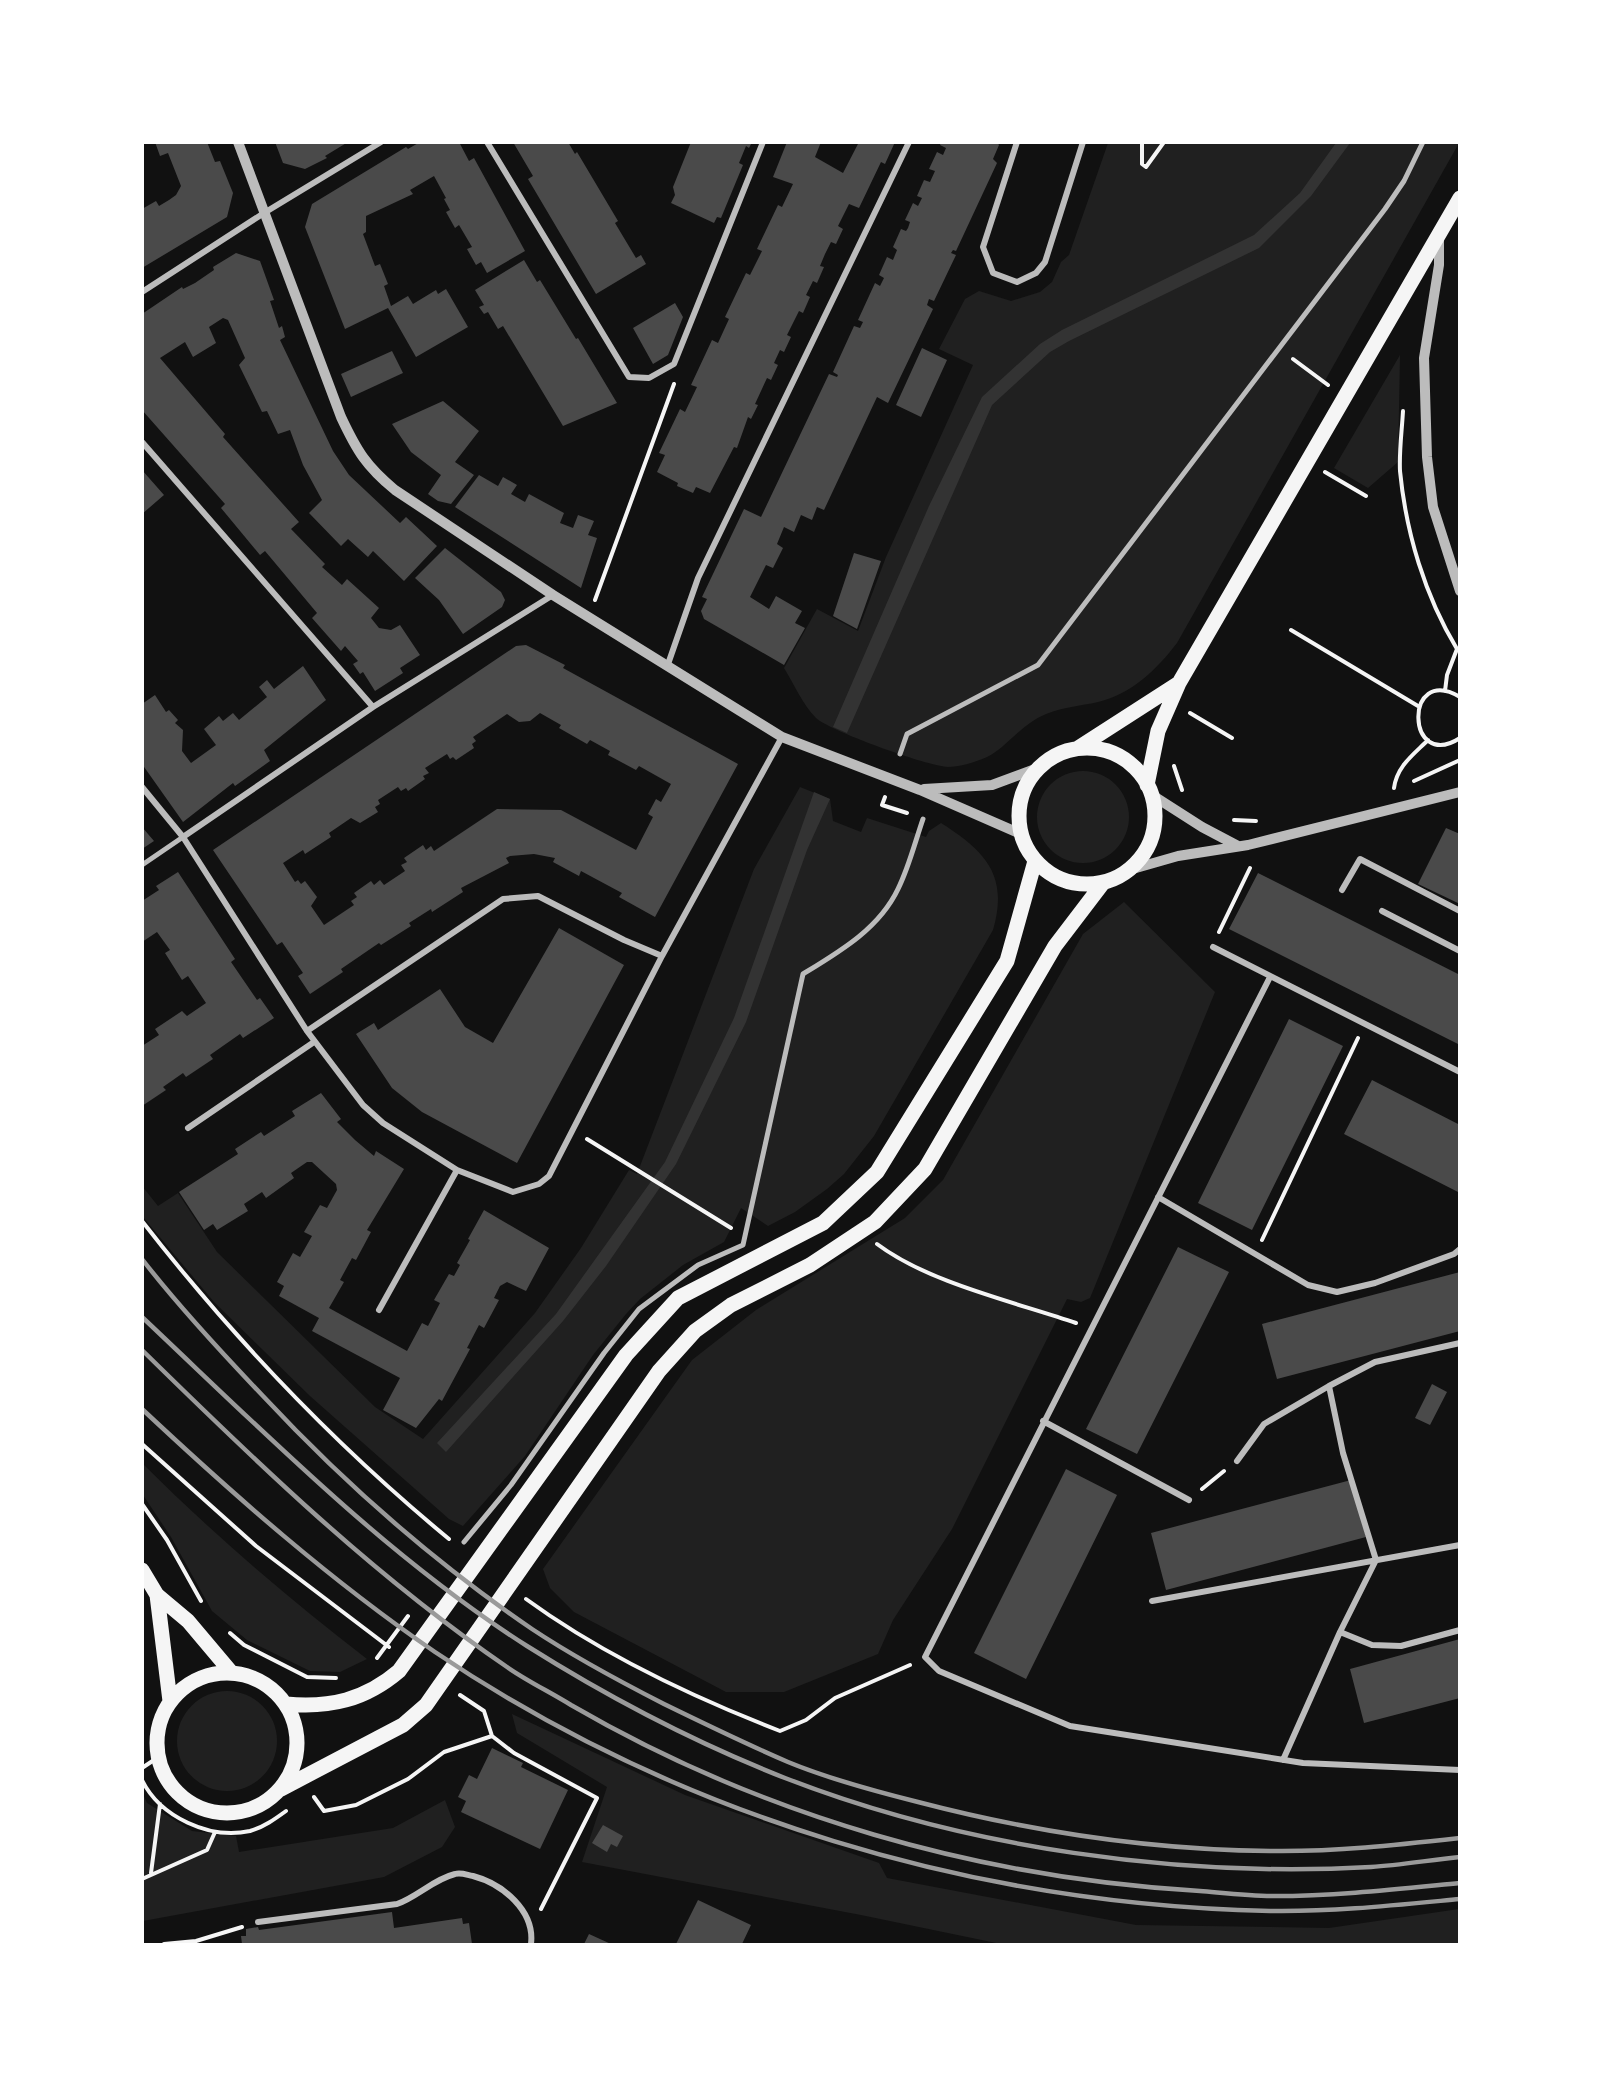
<svg xmlns="http://www.w3.org/2000/svg" width="1602" height="2087" font-family="'Work Sans',sans-serif">
  <style>
    .green { fill: #202020 }
    .water { fill: #333 }
    .building { fill: #4a4a4a; fill-rule: evenodd }
    .lines { fill: none; stroke-linecap: round; stroke-linejoin: round }
    .path { stroke: #f5f5f5; stroke-width: 4 }
    .pedestrian { stroke: #bcbcbc; stroke-width: 5 }
    .minor { stroke: #bcbcbc; stroke-width: 6 }
    .tertiary { stroke: #bcbcbc; stroke-width: 10 }
    .primary { stroke: #f5f5f5; stroke-width: 15 }
    .rail { stroke: #9a9a9a; stroke-width: 4.5 }
  </style>
  <rect width="100%" height="100%" fill="#111"/>
  <!-- green -->
  <path class="green" d="M1108 143H1459L1177 643C1157 669 1132 694 1098 702 1080 706 1063 707 1046 714 1021 724 1005 749 987 757 975 762 961 767 948 767 927 766 830 731 816 718 803 705 794 684 784 668L817 609 858 631 886 557 973 365 939 349 965 299 979 291 1011 301 1040 292 1052 282 1061 262 1069 255Z
    M1400 355 1398 462 1368 488 1334 468Z
    M1037 817a46 46 0 1 1 92 0a46 46 0 1 1-92 0Z
    M800 787 830 799 833 821 861 832 867 818 926 837 929 831 941 823C985 851 1009 875 993 930L874 1136 844 1174 827 1189 795 1212 768 1226 741 1208 724 1242 683 1265 640 1299 626 1314 593 1355 525 1456 463 1526 449 1519 310 1396 214 1302 143 1217 142 1186 158 1206 178 1193 217 1252 375 1407 423 1439 535 1313 581 1248 629 1170 637 1174 754 869Z
    M1124 902 1215 992 1090 1298 1081 1302 1067 1299 952 1529 893 1620 878 1654 784 1692H726L574 1612 550 1588 543 1569 692 1360 756 1310 905 1218 943 1180 1083 934Z
    M142 1463C213 1534 288 1598 367 1659L340 1672 310 1671 247 1640 212 1611 171 1537 143 1495Z
    M177 1741a50 50 0 1 1 100 0a50 50 0 1 1-100 0Z
    M512 1714 685 1795 879 1863 887 1878 1136 1925 1329 1928 1459 1909V1944H1001L861 1915 582 1862 607 1787 517 1733Z
    M142 1792 147 1803 192 1831 236 1836 239 1852 393 1828 445 1800 455 1827 442 1847 384 1877 143 1921Z"/>
  <!-- water -->
  <path class="water" d="M1336 143H1350L1311 196 1259 248 1069 341 1050 352 992 405 847 733 833 727 929 506 982 397 1040 344 1062 330 1254 235 1300 193Z
    M814 792 830 799 807 850 746 1022 676 1164 606 1266 563 1321 446 1452 437 1443 556 1314 665 1162 734 1018Z"/>
  <!-- building -->
  <path class="building" d="M155 142H207L215 162 220 161 233 193 227 217 142 268V209L156 201 159 206 169 200 176 195 181 186 168 153 160 156Z
    M275 142H348L325 156 327 158 305 169 283 163Z
    M420 142H459L469 161 474 158 525 251 487 273 481 262 476 265 467 249 472 247 459 225 455 228 446 212 450 210 444 199 446 198 434 176 410 190 413 194 366 216V232L363 234 375 266 380 264 388 284 384 286 391 306 408 296 413 304 436 290 438 294 446 289 468 327 416 357 388 308 345 329 305 227 312 204 406 147 408 149Z
    M513 142H568L575 154 577 152 618 221 615 223 636 258 641 255 646 264 596 294 528 179 533 176Z
    M691 142H752L749 148 746 146 739 163 743 165 721 218 717 217 714 223 671 203 675 195 673 187Z
    M787 142H821L815 157 843 173 859 142H895L885 164 881 162 859 208 849 204 838 226 843 229 836 244 831 242 825 254 820 266 824 267 817 283 813 281 806 295 810 297 803 313 799 311 787 335 791 337 784 352 780 350 774 363 778 365 771 380 767 378 755 404 758 405 751 419 748 417 737 448 734 447 710 493 696 487 693 493 677 486 678 483 657 472 665 455 659 453 680 409 685 412 697 387 691 385 712 340 718 343 729 319 725 317 746 273 750 275 762 251 757 249 778 205 782 207 793 184 773 177Z
    M941 142H997L999 145 993 159 997 163 956 251 953 250 951 253 956 255 934 301 929 299 927 305 933 309 888 403 877 397 824 510 817 507 812 520 801 515 794 532 784 527 777 544 783 548 773 568 766 565 750 597 769 609 776 596 802 611 795 623 805 628 784 665 704 619 701 611 707 599 702 597 744 509 761 517 829 374 837 377 838 375 833 372 854 326 860 328 863 322 858 320 875 283 880 286 884 278 879 275 887 257 893 260 897 250 893 247 901 229 906 231 908 228 910 222 905 220 913 203 918 206 922 198 917 196 924 180 930 182 935 171 929 169 937 152 943 155 946 148 940 145Z
    M236 253 260 261 274 300 270 301 279 328 282 326 285 337 280 340 333 451 349 475 400 523 406 517 437 546 404 581 373 551 368 557 348 539 341 546 309 513 322 500 303 465 290 430 278 434 267 411 262 412 239 365 245 358 228 320 223 318 209 327 216 343 193 357 185 342 160 358 225 434 223 437 299 522 291 529 325 564 322 567 342 585 347 579 379 608 371 618 379 628 391 630 400 625 420 655 400 668 403 673 375 691 363 672 360 674 353 664 358 661 345 646 341 651 312 618 317 613 265 551 260 555 221 508 225 504 142 410V314L182 287 183 289 195 283 214 270 213 267Z
    M524 260 537 282 540 280 576 339 578 338 617 403 563 426 503 326 498 329 488 312 484 314 479 307 484 305 475 290Z
    M675 303 683 317 668 355 653 364 633 328Z
    M922 348 947 360 921 417 896 405Z
    M392 351 403 373 351 397 341 374Z
    M443 401 479 431 455 462 474 475 451 504 438 501 428 494 441 475 411 452 392 424Z
    M142 470 164 495 142 514Z
    M479 475 498 486 503 477 517 485 511 494 525 502 529 494 564 513 560 523 573 528 578 515 594 521 588 535 597 538 581 588 455 507Z
    M445 548 501 592 505 600 502 607 463 634 439 600 415 578Z
    M854 553 881 561 857 629 833 616Z
    M526 645 565 665 563 668 738 764 655 917 619 897 622 893 594 878 581 871 579 876 553 862 555 858 534 854 510 856 506 858 509 863 461 888 463 892 432 912 431 909 409 923 411 926 381 945 379 943 341 969 343 972 310 994 298 976 303 973 282 942 277 945 213 850 516 646ZM540 713 561 725 559 728 587 744 590 740 610 751 608 755 636 770 639 766 671 784 661 802 656 799 648 814 653 817 636 850 561 810 497 809 434 851 431 846 426 850 423 845 404 858 407 862 401 865 405 871 384 885 380 880 374 885 371 881 354 893 357 897 351 901 354 905 324 925 311 906 317 897 305 881 301 884 298 880 295 882 283 863 303 850 305 854 331 837 329 833 351 818 360 823 378 812 375 807 380 804 378 800 398 787 401 791 406 788 408 791 425 779 423 776 429 773 425 768 447 754 450 759 453 757 456 760 474 748 472 744 476 741 473 737 507 714 519 722 530 721Z
    M303 666 326 700 264 750 270 761 235 786 233 783 183 822 142 764V704L155 695 166 712 169 710 178 720 175 723 183 730 182 751 191 763 216 745 204 729 219 716 223 721 233 713 239 720 267 697 259 687 267 680 274 689Z
    M142 827 154 841 142 849Z
    M1446 828 1460 834V904L1418 884Z
    M178 872 235 959 231 962 257 1000 260 998 274 1018 243 1038 240 1034 210 1055 213 1059 186 1077 183 1073 163 1087 166 1090 142 1106V1046L159 1035 155 1029 182 1011 187 1016 206 1003 188 976 182 980 165 953 170 950 157 932 142 942V901L159 890 156 886Z
    M1258 873 1460 975V1045L1229 929Z
    M559 928 624 965 517 1163 422 1112 392 1088 356 1034 374 1023 378 1030 440 989 465 1027 493 1043Z
    M1289 1019 1343 1046 1252 1230 1198 1203Z
    M1372 1080 1460 1125V1193L1344 1134Z
    M321 1093 341 1119 337 1122 355 1140 374 1156 376 1151 404 1169 367 1230 371 1232 356 1260 352 1258 340 1280 344 1282 329 1308 407 1351 422 1323 428 1326 440 1303 434 1300 449 1274 454 1276 460 1265 457 1263 470 1240 468 1239 484 1210 549 1248 526 1291 507 1282 500 1286 494 1298 499 1300 484 1328 479 1325 467 1348 470 1349 442 1401 439 1399 416 1428 383 1410 400 1378 312 1331 319 1318 279 1296 284 1286 277 1282 293 1253 300 1257 312 1236 304 1232 320 1205 327 1208 337 1190 336 1184 312 1162H307L291 1173 294 1178 266 1198 262 1192 244 1204 248 1211 217 1230 213 1224 204 1230 179 1192 238 1154 235 1149 261 1132 264 1136 295 1116 292 1111Z
    M1178 1247 1229 1272 1137 1454 1086 1429Z
    M1460 1272V1331L1277 1379 1262 1324Z
    M1432 1384 1447 1392 1430 1425 1415 1418Z
    M1066 1469 1117 1495 1026 1679 974 1653Z
    M1351 1480 1366 1537 1166 1590 1151 1533Z
    M1460 1639V1698L1364 1723 1350 1669Z
    M492 1748 523 1763 521 1767 568 1790 540 1849 461 1812 466 1801 458 1797 469 1775 477 1779Z
    M603 1825 623 1836 617 1847 611 1844 607 1852 592 1843Z
    M698 1900 751 1925 742 1944H676Z
    M392 1912 394 1928 462 1918 463 1924 469 1923 472 1944H242L241 1936H246V1929L258 1927 259 1930Z
    M589 1934 611 1944H584Z"/>
  <g class="lines">
    <!-- path -->
    <path class="path" d="M1142 142V164L1146 167 1164 142
      M1293 359 1328 385
      M1403 411C1402 430 1399 451 1400 471 1406 533 1425 596 1457 649L1447 675 1445 691
      M1325 472 1366 496
      M595 600 674 384
      M1291 630 1418 706
      M1460 697C1403 663 1406 773 1460 738
      M1190 713 1232 738
      M1174 766 1182 790
      M1414 781 1460 760
      M1394 788C1397 766 1413 755 1428 740
      M885 797 882 805 907 813
      M1234 820 1256 821
      M1219 932 1250 868
      M587 1139 731 1228
      M142 1221C233 1338 335 1445 449 1539
      M1262 1240 1358 1038
      M877 1244C929 1283 1015 1302 1076 1323
      M142 1444 256 1546 389 1647
      M1202 1489 1224 1471
      M142 1504 167 1540 201 1601
      M526 1599C600 1653 695 1698 780 1731L806 1720 835 1698 910 1665
      M230 1633 244 1645 307 1677 336 1678
      M377 1658 408 1616
      M460 1695 484 1711 492 1736 514 1753 597 1798 541 1909
      M142 1768 157 1758
      M142 1780C160 1817 210 1840 250 1831 264 1827 275 1819 286 1811
      M314 1797 324 1811 356 1805 408 1779 444 1752 492 1736
      M151 1873 160 1804
      M142 1879 207 1850 215 1832
      M164 1944 196 1941 242 1927"/>
    <!-- pedestrian -->
    <path class="pedestrian" d="M900 754 907 734 1038 665 1385 209 1404 181 1423 142
      M142 865 183 837
      M464 1542 511 1485 604 1353 639 1309 698 1265 743 1245 803 974C839 952 879 929 898 889 909 867 915 842 923 819"/>
    <!-- minor -->
    <path class="minor" d="M487 142 629 377 649 378 674 364 763 142
      M1017 142 983 247 993 273 1017 282 1036 273 1045 262 1083 142
      M142 292 264 213 381 142
      M142 442 373 707
      M667 667 698 578 909 142
      M142 787 183 837 307 1031
      M183 837 373 707 553 595
      M1342 890 1360 859 1460 911
      M1382 911 1460 951
      M1213 947 1460 1072
      M662 956 624 940 538 896 503 899 307 1031 363 1105 383 1123 457 1170 513 1192 539 1184 549 1176 662 956 782 737
      M1270 977 925 1657 939 1671 1070 1726 1303 1763 1460 1770
      M188 1128 314 1042
      M1158 1197 1308 1285 1337 1292 1375 1283 1454 1254 1460 1249
      M379 1310 457 1170
      M1329 1386 1375 1362 1460 1343
      M1043 1421 1189 1500
      M1237 1461 1264 1424 1329 1386 1343 1453 1376 1560 1340 1632 1283 1760
      M1152 1601 1460 1545
      M1340 1632 1372 1645 1401 1646 1460 1630
      M258 1922 397 1904C417 1897 434 1879 455 1874 461 1872 467 1875 473 1876 503 1884 535 1911 531 1944"/>
    <!-- tertiary -->
    <path class="tertiary" d="M238 142 341 417C357 451 366 466 395 490L553 595 782 737 920 790 1021 834
      M1439 237V265L1424 358 1427 457 1433 507 1460 591
      M924 789 992 785 1038 768
      M1152 795 1202 827 1238 846
      M1129 870 1178 856 1248 845 1460 792"/>
    <!-- primary -->
    <path class="primary" d="M1078 748 1179 683
      M1019 816a68 68 0 1 1 136 0a68 68 0 1 1-136 0Z
      M1147 785 1158 731 1179 683 1460 198
      M142 1570 157 1595 188 1621 231 1672
      M157 1595 170 1701
      M157 1743a70 70 0 1 1 140 0a70 70 0 1 1-140 0Z
      M286 1704C330 1708 365 1700 399 1671L626 1355 678 1298 823 1223 877 1172 1007 961 1035 861
      M281 1789 403 1725 426 1705 659 1371 695 1331 731 1305 810 1265 875 1222 925 1169 1055 946 1103 883"/>
    <!-- rail -->
    <path class="rail" d="M142 1259C179 1307 221 1352 263 1396 344 1483 434 1562 532 1629 574 1657 619 1681 664 1704 705 1724 746 1744 788 1762 829 1779 874 1791 918 1802 1033 1832 1152 1850 1270 1851 1334 1852 1397 1845 1460 1838
      M142 1317C263 1431 387 1557 527 1646 608 1697 696 1743 785 1778 965 1848 1179 1878 1371 1867 1400 1865 1430 1860 1460 1857
      M142 1350C257 1463 374 1576 507 1667 527 1681 550 1692 571 1705 762 1816 979 1878 1200 1891 1224 1893 1249 1896 1274 1896 1336 1896 1398 1889 1460 1883
      M142 1409C235 1496 330 1580 435 1652 679 1817 976 1905 1270 1911 1333 1912 1397 1905 1460 1899"/>
  </g>
  <!-- border -->
  <rect width="1602" height="2087" fill="none" stroke="#ffffff" stroke-width="288"/>
</svg>
